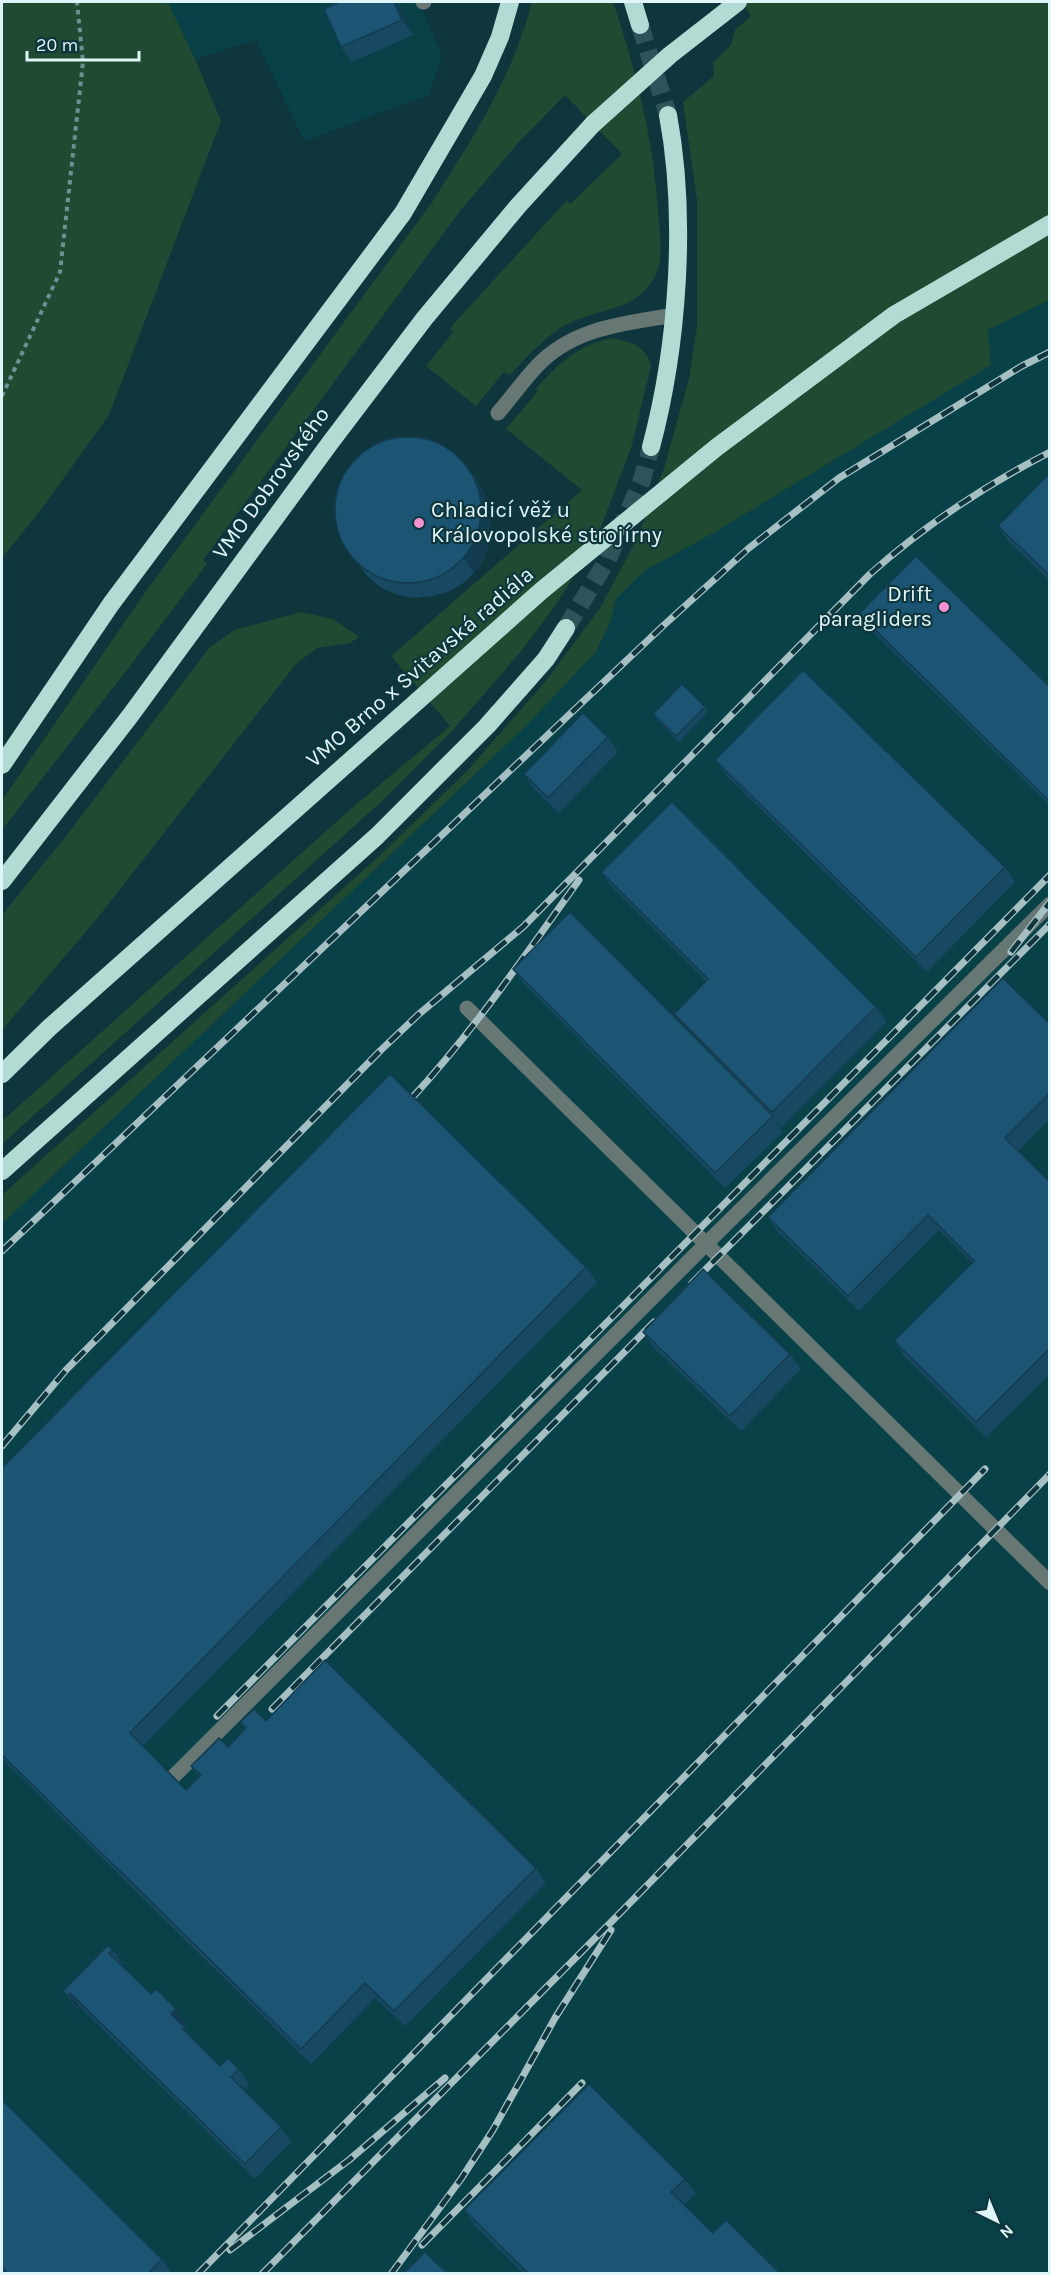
<svg xmlns="http://www.w3.org/2000/svg" width="1051" height="2275" font-family="Karla,sans-serif">
  <style>
    .built { fill: #094149 }
    .green { fill: #204a31 }
    .lines { fill: none; stroke-linecap: round; stroke-linejoin: round }
    .highway-tunnel { stroke: #2e5358; stroke-width: 18; stroke-dasharray: 18 9; stroke-linecap: butt }
    .path { stroke: #719095; stroke-width: 4; stroke-dasharray: 4.5 4.5; stroke-linecap: butt }
    .minor { stroke: #677774; stroke-width: 15 }
    .highway { stroke: #b2dbd3; stroke-width: 18 }
    .rail-casing { stroke: #a5bfc3; stroke-width: 7 }
    .rail { stroke: #0e363c; stroke-width: 4.5; stroke-dasharray: 14; stroke-linecap: butt }
    .highway-bridge { stroke: #b2dbd3; stroke-width: 18 }
    .wall { fill: #184963 }
    .shaded-wall { fill: #143c50 }
    .building { fill: #1c5573; stroke: #143c50; stroke-width: 1.5 }
    .poi-dot { fill: #f491d3; stroke: #0e363c; stroke-width: 2 }
    .labels { text-anchor: middle; dominant-baseline: central; stroke-width: 4.5; stroke-linejoin: round; paint-order: stroke }
    .street-label { font-size: 22px; fill: #e0f5f8; stroke: #0e363c }
    .poi-label { font-size: 22px; fill: #e0f5f8; stroke: #0e363c; text-anchor: start }
  </style>
  <rect width="100%" height="100%" fill="#0e363c"/>
  <!-- built -->
  <path class="built" d="M168 2H419L442 56 429 95 304 141 256 40 195 59Z
    M1049 300V2273L2 2274V1224L527 725 596 652 611 620 616 599 644 571 717 531 990 365 988 330Z"/>
  <!-- green -->
  <path class="green" d="M2 2H168L195 59 221 121 109 415 43 507 2 558Z
    M531 2H613C636 70 653 138 658 210 659 226 662 245 660 260 659 271 651 285 643 292 626 309 598 311 576 320 549 331 530 354 510 375L504 372 476 406 426 366 453 332 450 328 567 200 570 204 622 154 565 95 518 143 460 211 203 560 207 564 130 666 2 830V801L7 793 144 594 433 201C466 149 501 95 521 37 525 26 530 13 531 2Z
    M737 2H1049V300L988 330 991 365 717 531 644 571 616 599 611 620 596 652 527 725 2 1224V1195L378 857 467 771 545 682 600 608 630 552 650 507 664 468 689 379 697 326V200L683 102 714 76 713 62 731 45 735 30 751 16 744 5Z
    M614 338C633 343 646 346 651 366L632 445 598 535 558 602 522 650 453 730 381 802 2 1144V1121L353 807 450 726 391 656 582 490 506 429 538 391 536 389C557 365 581 342 614 338Z
    M301 612 333 619 359 637 350 643 317 648 296 664 96 920 2 1030V915L70 831 209 648 234 630Z"/>
  <g class="lines">
    <!-- highway-tunnel -->
    <path class="highway-tunnel" d="M640 25 668 115
      M566 628 608 559 642 480 651 447"/>
    <!-- path -->
    <path class="path" d="M2 396 60 272 83 62 77 2"/>
    <!-- minor -->
    <path class="minor" d="M423 2H424
      M498 413C511 398 523 381 537 366 574 327 624 324 674 315
      M467 1008 1050 1583
      M171 1779 706 1244 1050 904"/>
    <!-- highway -->
    <path class="highway" d="M633 2 640 25
      M651 447C678 346 687 217 668 115
      M2 765 111 604 403 213 483 76 500 37 510 2
      M2 881 130 716 330 443 424 319 518 206 593 124
      M2 1074 49 1028 395 721
      M2 1171 377 836 487 726 546 659 566 628"/>
    <!-- rail casing -->
    <g class="rail-casing">
      <path id="rail" d="M1011 952 1050 902
        M411 1099C473 1032 526 954 579 880
        M2 1251 664 625 749 548 839 478 1022 366 1050 352
        M692 1283 1050 924
        M2 1446 66 1370 381 1050 419 1014 523 927 870 574C925 525 984 486 1050 452
        M272 1709 654 1322
        M217 1716 1050 875
        M422 2245 582 2083
        M230 2250 349 2160 445 2078
        M198 2274 985 1469
        M262 2274 624 1909 1050 1474
        M391 2274 461 2179 493 2130 555 2018 611 1930"/>
    </g>
    <!-- rail -->
    <use href="#rail" class="rail"/>
    <!-- highway-bridge -->
    <path class="highway-bridge" d="M593 124 670 55 738 2
      M395 721 541 591 717 447 894 315 1050 224"/>
  </g>
  <!-- wall -->
  <path class="wall" d="M398 2 413 35 352 62 341 47Z
    M1050 473V581L1008 541 998 526Z
    M482 488 491 513 489 544 484 559 474 573 462 584 448 592 432 596 415 598 398 595 380 587 367 576 342 541Z
    M859 614 1050 687V806L870 629Z
    M705 707 708 712 679 742 657 720 653 714Z
    M608 737 618 752 559 813 534 789 524 774Z
    M715 760 1005 867 1015 882 927 972 726 775Z
    M601 872 876 1007 887 1022 782 1127 775 1119 783 1132 725 1188 524 984 513 969 680 1023 674 1014 706 981 612 887Z
    M1050 1024V1119L1018 1151 1050 1182V1374L986 1437 904 1356 894 1341 972 1263 939 1230 859 1311 778 1232 768 1217Z
    M586 1267 597 1282 143 1746 186 1790 199 1777 191 1766 228 1747 245 1730 240 1722 266 1721 536 1868 546 1883 405 2026 375 1998 311 2064 2 1759V1468Z
    M643 1332 790 1354 801 1369 741 1431 653 1347Z
    M113 1950 123 1965 122 1966 151 1994 176 2009 186 2024 184 2027 193 2039 220 2066 239 2069 249 2084 244 2090 281 2127 291 2142 255 2179 81 2008 79 2011 74 2006 63 1991Z
    M2 2100 162 2259 172 2274H4L2 2271Z
    M685 2179 696 2194 684 2205 713 2233 781 2274H524L474 2225 464 2210Z"/>
  <!-- shaded-wall -->
  <path class="shaded-wall" d="M394 2H398L413 35 402 20Z
    M472 473 482 488 491 513 489 544 484 559 474 573 463 558Z
    M70 1993 81 2008 79 2011 68 1996Z
    M176 2009 186 2024 182 2029 171 2014Z"/>
  <!-- building -->
  <path class="building" d="M340 2H394L402 20 341 47 324 9Z
    M335 510a73 73 0 1 1 146 0a73 73 0 1 1-146 0Z
    M1050 473V576L998 526Z
    M916 556 1050 687V802L859 614Z
    M803 670 1005 867 916 957 715 760Z
    M682 684 705 707 676 736 653 714Z
    M583 713 608 737 548 798 524 774Z
    M672 802 876 1007 772 1112 674 1014 708 979 601 872Z
    M570 912 773 1116 715 1173 513 969Z
    M1003 978 1050 1024V1093L1005 1138 1050 1182V1348L976 1422 894 1341 974 1261 928 1215 848 1296 768 1217Z
    M390 1074 586 1267 130 1733 186 1790 201 1775 191 1766 219 1738 228 1747 246 1728 240 1722 254 1709 266 1721 325 1660 536 1868 394 2011 365 1983 301 2049 2 1755V1468Z
    M703 1269 790 1354 730 1416 643 1332Z
    M108 1945 113 1950 109 1953 151 1994 156 1989 176 2009 171 2014 185 2028 183 2029 220 2066 228 2058 239 2069 231 2077 281 2127 245 2164 70 1993 68 1996 63 1991Z
    M589 2084 685 2179 671 2192 713 2233 726 2220 781 2274H529L464 2210Z
    M2 2100 162 2259 148 2274H8L2 2267Z
    M425 2252 448 2274H403Z"/>
  <!-- markers -->
  <g class="poi-dot">
    <circle cx="419" cy="523" r="6"/>
    <circle cx="944" cy="607" r="6"/>
  </g>
  <g class="labels">
    <!-- street labels -->
    <g class="street-label">
      <text transform="translate(271 483) rotate(-54)">VMO Dobrovského</text>
      <text transform="translate(420 667) rotate(-41)">VMO Brno x Svitavská radiála</text>
    </g>
    <!-- poi labels -->
    <g class="poi-label">
      <text x="431" y="510">Chladicí věž u<tspan x="431" dy="25">Královopolské strojírny</tspan></text>
      <text x="932" y="594" text-anchor="end">Drift<tspan x="932" dy="25">paragliders</tspan></text>
    </g>
  </g>
  <!-- border -->
  <rect width="1051" height="2275" fill="none" stroke="#e0f5f8" stroke-width="6"/>
  <!-- north arrow -->
  <g transform="translate(997 2221) rotate(137)" stroke="#0e363c" stroke-width="4.5" paint-order="stroke">
  <path d="M0-4.5L10 22L0 15L-10 22Z" fill="#e0f5f8"/>
  <text y="-9" font-size="16" font-weight="bold" text-anchor="middle" fill="#e0f5f8">N</text>
  </g>
  <!-- scale -->
  <path d="M27 51v9h112v-9" fill="none" stroke="#e0f5f8" stroke-width="3"/>
  <text x="36" y="51" font-size="18" fill="#e0f5f8" stroke="#0e363c" stroke-width="4.5" paint-order="stroke">20 m</text>
</svg>
